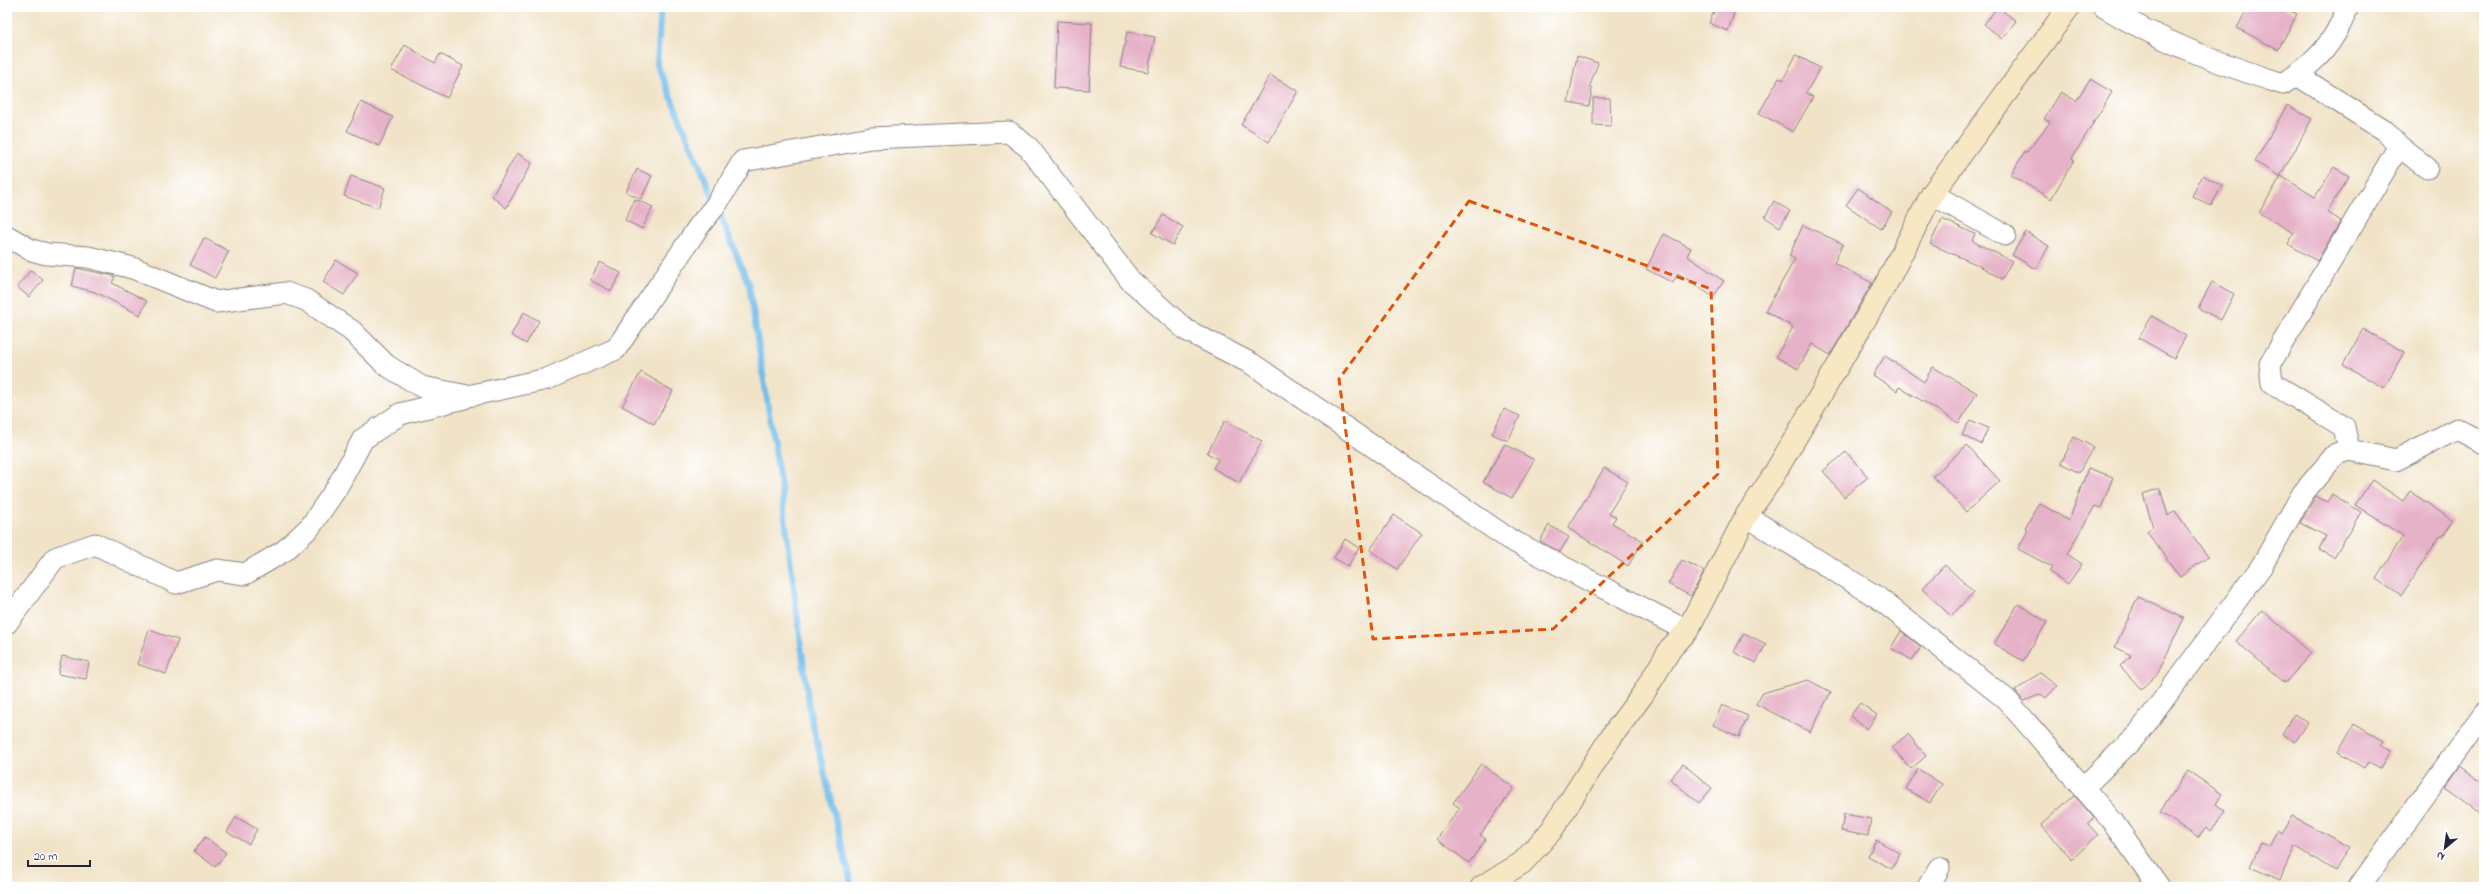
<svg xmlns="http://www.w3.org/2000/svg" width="2491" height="894" font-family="'Indie Flower',sans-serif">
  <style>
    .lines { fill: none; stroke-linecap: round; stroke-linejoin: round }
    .stream { stroke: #73beec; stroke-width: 6 }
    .building { fill: #e6b2c8 }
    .street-casing { stroke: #8a8281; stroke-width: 23 }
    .secondary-casing { stroke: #8a8281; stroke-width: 24 }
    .street { stroke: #fff; stroke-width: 21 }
    .secondary { stroke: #f8e7c3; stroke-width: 22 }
    .marked { fill: none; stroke: #de560e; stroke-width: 3; stroke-dasharray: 8 5; stroke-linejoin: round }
  </style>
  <rect width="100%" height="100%" fill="#fff"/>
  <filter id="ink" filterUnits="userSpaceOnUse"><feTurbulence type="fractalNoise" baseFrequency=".025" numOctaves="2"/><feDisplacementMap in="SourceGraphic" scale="8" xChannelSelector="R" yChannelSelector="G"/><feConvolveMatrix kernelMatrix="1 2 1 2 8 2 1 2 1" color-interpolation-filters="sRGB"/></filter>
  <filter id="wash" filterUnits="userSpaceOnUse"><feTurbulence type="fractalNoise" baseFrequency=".012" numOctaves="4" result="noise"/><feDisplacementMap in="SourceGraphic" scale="16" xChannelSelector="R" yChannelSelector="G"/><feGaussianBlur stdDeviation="0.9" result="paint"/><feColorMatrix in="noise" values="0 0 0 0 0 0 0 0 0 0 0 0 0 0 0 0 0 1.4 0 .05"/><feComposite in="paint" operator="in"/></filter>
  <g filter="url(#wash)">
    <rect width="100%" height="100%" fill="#f1e3c7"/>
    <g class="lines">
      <!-- stream -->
      <path class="stream" d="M661 7 657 64 714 200
        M717 208 749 285 782 495 810 714 852 887"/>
    </g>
    <g id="blocks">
      <!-- building -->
      <path class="building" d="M1716 7H1736L1728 31 1709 23Z
        M1998 7 2016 21 2002 39 1984 24Z
        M2248 7H2282L2297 14 2278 50 2237 28Z
        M1057 21 1092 23 1089 90 1054 88Z
        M1127 32 1155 37 1148 72 1120 67Z
        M405 45 435 63 440 54 463 66 447 98 391 70Z
        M1796 55 1820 68 1806 93 1813 97 1793 132 1759 113 1779 78 1783 80Z
        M1577 56 1598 63 1589 88 1592 89 1589 106 1568 102Z
        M1270 75 1298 91 1269 142 1241 125Z
        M2090 79 2112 92 2072 158 2074 160 2051 199 2011 175 2025 151 2027 152 2050 122 2044 119 2061 92 2076 101Z
        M1593 98H1610L1611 126 1593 125Z
        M361 102 393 117 379 146 347 131Z
        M2287 105 2312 119 2280 176 2255 162Z
        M517 153 532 163 506 208 492 196Z
        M2334 167 2349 176 2327 212 2341 221 2317 261 2288 244 2294 233 2259 213 2281 176 2315 197Z
        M637 169 652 176 641 199 626 192Z
        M2203 175 2222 186 2211 206 2192 196Z
        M351 176 385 188 378 208 344 196Z
        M1858 188 1892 212 1881 229 1846 205Z
        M635 199 653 207 642 229 625 220Z
        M1774 201 1790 211 1780 227 1765 217Z
        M1163 215 1183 227 1173 245 1152 233Z
        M1942 219 1975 234 1972 241 2012 261 2002 279 1978 265 1930 244Z
        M1803 225 1843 244 1834 263 1872 283 1830 355 1812 344 1798 369 1776 357 1793 327 1765 311 1795 259 1789 256Z
        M2026 232 2049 246 2036 269 2012 255Z
        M1664 234 1691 248 1687 256 1724 281 1713 297 1678 273 1673 283 1646 269Z
        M204 238 229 251 215 278 190 265Z
        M336 260 358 273 344 295 323 282Z
        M600 262 621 273 611 291 590 280Z
        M76 268 110 275 115 277 112 283 147 301 140 315 95 292 72 286Z
        M31 270 43 280 29 297 17 287Z
        M2212 282 2234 294 2221 320 2198 308Z
        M524 312 539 321 526 344 511 335Z
        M2152 316 2186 336 2174 358 2139 338Z
        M2363 329 2404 352 2384 388 2343 365Z
        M1885 356 1924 382 1933 367 1977 393 1959 423 1899 387 1897 391 1873 375Z
        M641 372 673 391 654 424 622 406Z
        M1504 409 1520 416 1508 441 1492 434Z
        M1970 420 1988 428 1981 444 1962 435Z
        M1225 421 1262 441 1239 483 1213 468 1218 459 1207 453Z
        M2074 437 2093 447 2079 473 2061 463Z
        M1505 444 1534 460 1512 498 1483 482Z
        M1967 445 2000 481 1966 512 1933 476Z
        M1846 452 1868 477 1844 497 1823 471Z
        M1604 468 1628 482 1609 513 1616 517 1612 523 1643 541 1628 566 1568 528Z
        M2088 468 2113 477 2101 508 2095 506 2067 554 2082 564 2068 584 2049 572 2052 567 2018 549 2028 530 2025 528 2039 503 2069 521Z
        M2372 480 2403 501 2410 491 2453 521 2442 537 2440 536 2401 596 2376 579 2403 536 2355 505Z
        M2160 488 2168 516 2175 511 2208 557 2180 577 2147 532 2153 527 2143 494Z
        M2332 494 2361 512 2334 557 2319 549 2326 536 2300 523 2316 496 2327 502Z
        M1394 515 1422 533 1397 569 1370 550Z
        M1549 525 1569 537 1560 552 1540 541Z
        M1345 539 1359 548 1348 566 1334 558Z
        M1682 560 1704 571 1691 596 1668 584Z
        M1945 565 1974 592 1951 616 1922 589Z
        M2138 597 2184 618 2158 673 2141 689 2120 666 2131 655 2115 647Z
        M2018 604 2047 622 2023 661 1994 644Z
        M2262 610 2311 653 2285 683 2236 641Z
        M149 630 178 640 166 674 137 664Z
        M1901 631 1921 647 1912 660 1891 648Z
        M1744 633 1766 644 1756 663 1734 652Z
        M62 656 89 662 86 679 58 674Z
        M2040 673 2057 686 2046 698 2041 694 2024 701 2015 691Z
        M1808 680 1831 692 1810 732 1756 704 1762 693Z
        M1860 703 1877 715 1867 729 1850 716Z
        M1722 705 1748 716 1739 737 1713 725Z
        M2294 714 2308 723 2295 742 2282 734Z
        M2354 724 2383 741 2380 746 2390 751 2380 768 2369 762 2365 768 2338 752Z
        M1908 734 1926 756 1911 769 1892 747Z
        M1481 764 1514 788 1480 835 1486 839 1469 863 1437 839 1460 808 1453 803Z
        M1683 764 1712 788 1699 803 1670 779Z
        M2460 766 2484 783V816L2445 788Z
        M1918 769 1942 784 1930 803 1906 789Z
        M2188 771 2222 794 2216 804 2225 811 2211 831 2206 827 2198 838 2160 812Z
        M2074 795 2094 818 2088 824 2098 835 2072 859 2041 825Z
        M1844 814 1871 819 1868 836 1841 831Z
        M2292 816 2349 847 2335 871 2295 846 2280 880 2250 867 2261 842 2269 846 2277 831 2281 834Z
        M236 817 257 829 249 844 227 832Z
        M205 837 226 853 215 867 194 851Z
        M1876 840 1900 853 1892 869 1868 856Z"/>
    </g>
  </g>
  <g filter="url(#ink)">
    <use href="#blocks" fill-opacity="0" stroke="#8a8281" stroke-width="1"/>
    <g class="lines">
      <!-- street casing -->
      <g class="street-casing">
        <path id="street" d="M2104 7C2160 41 2220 64 2283 84 2317 62 2333 45 2348 7
          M2297 75 2385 131 2399 146 2427 168
          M1932 194 2005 235
          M7 236 31 250 47 254 88 257 133 268 216 302 286 293 306 300 352 331 386 365 422 387 468 396 547 379 616 349 699 226 716 205 743 161 871 138 1009 132 1029 148 1130 280 1186 330 1252 364 1509 539 1687 631
          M2349 450 2344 427 2272 383 2270 364 2399 146
          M1746 516 1877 597 2006 699 2113 822 2159 887
          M7 623 55 558 95 544 176 583 217 570 245 574 284 551 310 527 336 489 363 439 400 414 464 398
          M2083 788 2138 734 2261 567 2303 493 2336 454 2349 450 2396 460 2457 429 2484 443
          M1928 887 1939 868
          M2359 887 2484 713"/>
      </g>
      <!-- secondary casing -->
      <g class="secondary-casing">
        <path id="secondary" d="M1482 887 1522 863 1551 831 1611 737 1643 694 1671 648 1687 631 1746 516 1770 481 1886 284 1932 194 2069 7"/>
      </g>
      <!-- street -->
      <use href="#street" class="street"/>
      <!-- secondary -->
      <use href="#secondary" class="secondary"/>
    </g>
  </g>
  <!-- marked area -->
  <path class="marked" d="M1469 201 1711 289 1718 474 1553 629 1373 639 1339 379Z"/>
  <!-- margin -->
  <rect width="2491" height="894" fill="none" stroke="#fff" stroke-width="24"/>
  <!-- north arrow -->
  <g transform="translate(2445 848) rotate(209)" stroke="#ffffff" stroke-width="3" paint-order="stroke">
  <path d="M0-3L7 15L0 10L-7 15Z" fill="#22223b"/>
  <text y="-6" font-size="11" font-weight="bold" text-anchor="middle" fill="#22223b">N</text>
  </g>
  <!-- scale -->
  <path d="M28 860v6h62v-6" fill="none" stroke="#22223b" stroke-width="2"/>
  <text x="34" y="860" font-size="12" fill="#22223b" stroke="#ffffff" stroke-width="3" paint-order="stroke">20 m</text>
</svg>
